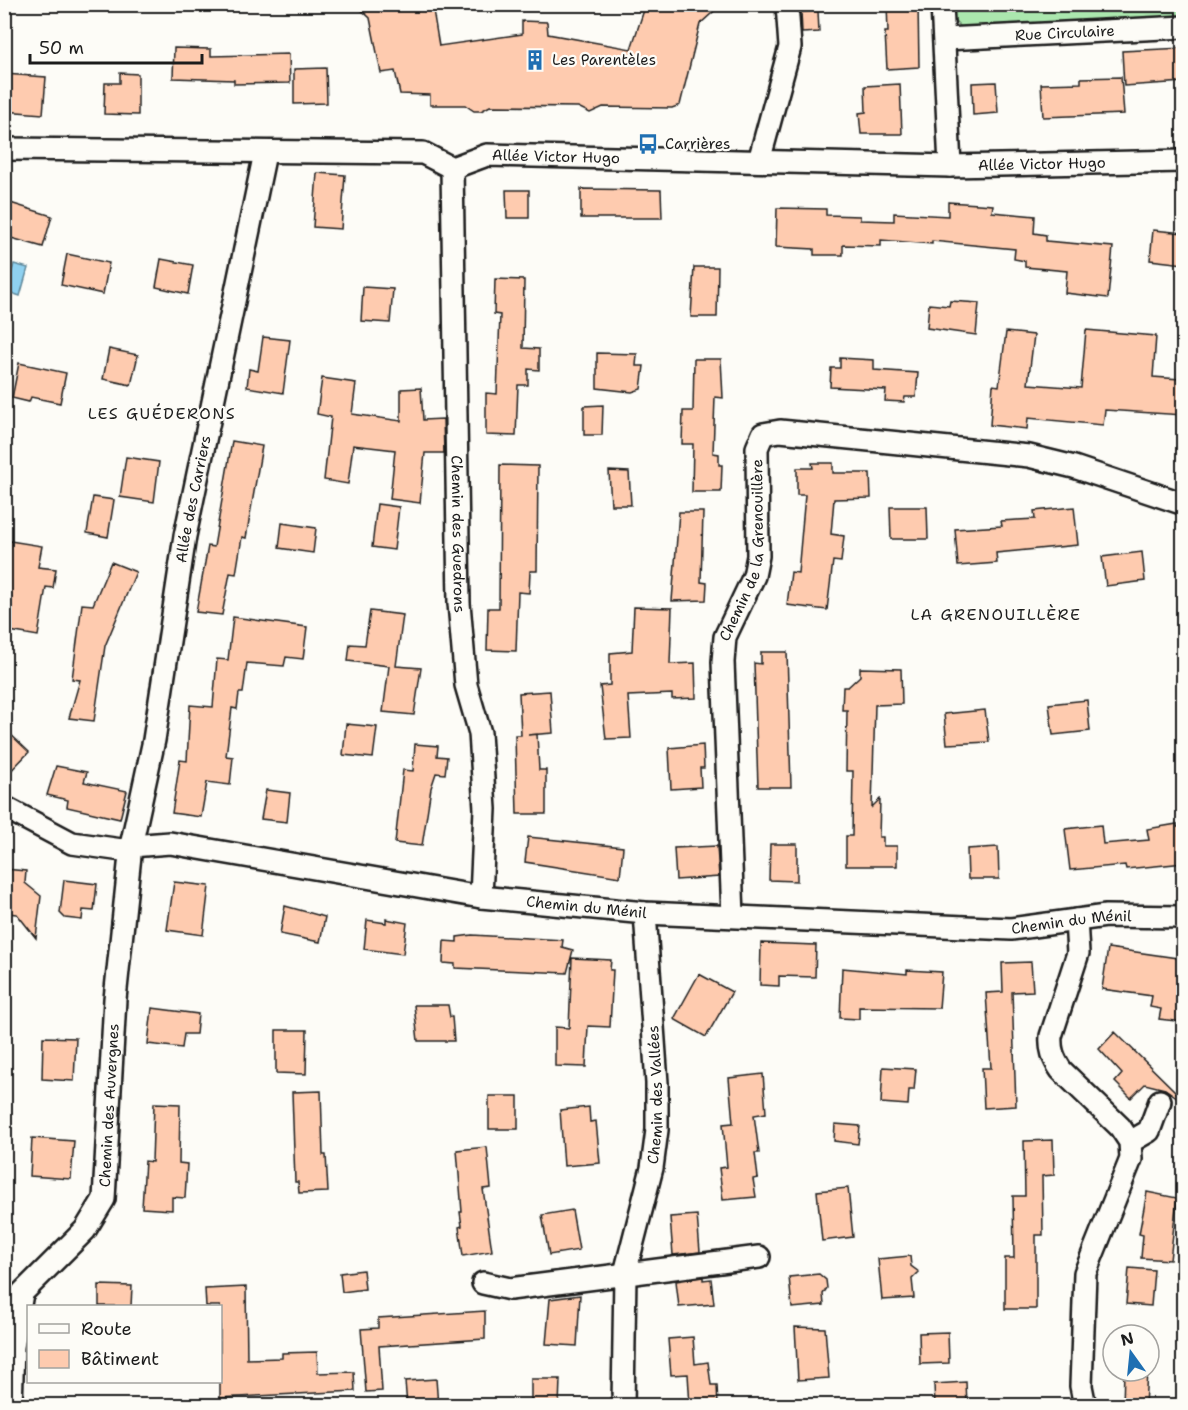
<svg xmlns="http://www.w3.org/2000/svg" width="1188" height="1410" font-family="'Shantell Sans',sans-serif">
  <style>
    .green { fill: #abe7ae; stroke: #648265; stroke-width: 1.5 }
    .water { fill: #8fd1f0; stroke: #61899b; stroke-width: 1.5 }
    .building { fill: #fecbaf; stroke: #1c1c1c; stroke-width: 1.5 }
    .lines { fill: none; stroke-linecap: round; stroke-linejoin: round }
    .minor-casing { stroke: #1c1c1c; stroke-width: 26 }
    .minor { stroke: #fdfcf7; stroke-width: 21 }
    .labels { text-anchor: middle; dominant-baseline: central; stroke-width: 4.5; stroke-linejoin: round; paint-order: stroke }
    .street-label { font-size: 15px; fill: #1c1c1c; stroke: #fdfcf7 }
    .poi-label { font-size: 15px; fill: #1c1c1c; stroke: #fdfcf7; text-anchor: start }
    .neighbourhood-label { font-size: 16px; letter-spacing: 1.5px; fill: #1c1c1c; stroke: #fdfcf7 }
  </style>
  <rect width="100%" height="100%" fill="#fdfcf7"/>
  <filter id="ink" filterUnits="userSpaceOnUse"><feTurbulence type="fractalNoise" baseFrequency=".0167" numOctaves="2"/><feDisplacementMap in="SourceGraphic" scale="12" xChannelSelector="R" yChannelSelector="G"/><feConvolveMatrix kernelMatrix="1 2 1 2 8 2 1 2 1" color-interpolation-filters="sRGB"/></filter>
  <g filter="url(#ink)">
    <!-- green -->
    <path class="green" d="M1071 4V7L1183 5V19L962 28 953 19 951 5Z"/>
    <!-- water -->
    <path class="water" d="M14 264 28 268 20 296 6 291Z"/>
    <!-- building -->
    <path class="building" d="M355 4H432L439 46 522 34V21L547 22 548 34 631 49 646 4H722L700 24 680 105 672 108 603 107 590 113 578 107 490 106 481 111H474L465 105H430V95L400 94 395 71 381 73 370 18Z
      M887 4H918L919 67 887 69 885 32H888Z
      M818 11 819 32 802 33 801 12Z
      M174 48 211 49V56L289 54 290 83 234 84V80L173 78Z
      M1184 48V82L1124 86 1122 51Z
      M326 68 327 103 294 104V69Z
      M120 73 138 74V115L104 114 105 83H120Z
      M4 74 46 77 43 114 4 111Z
      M1121 77 1124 114 1043 117 1041 84 1081 83V78Z
      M996 82 998 113 973 115 972 83Z
      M900 84 902 134H861L859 113 866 112 865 86Z
      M317 173 345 175 341 229 313 227Z
      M581 189 661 190 662 218H581Z
      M506 190H529V218H507Z
      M4 201 52 216 43 247 4 236Z
      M948 202 993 205 992 212 1035 216 1034 233 1046 235V241L1113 247 1108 298 1065 293 1067 271 1025 267V261L1014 259 1015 249 932 241V244L881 240V246L843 245V255H814V249L776 247 777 208 826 209V215L860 216V220L894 221V213L948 216Z
      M1153 230 1184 233V264L1150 260Z
      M67 254 109 263 103 294 61 285Z
      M161 259 193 265 188 294 156 287Z
      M694 267H718L717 317H691Z
      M495 279 524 280 523 348 539 349V370L528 369V385H518L516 436 486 435V393L497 394 500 315 494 314Z
      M363 287 393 289 390 323 361 321Z
      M950 301 979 303 976 335 927 328 929 304 949 306Z
      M1086 330 1156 336 1153 377 1180 379V384H1184V415L1105 410 1103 425 1028 418 1027 429 990 425 993 385 999 386 1006 332 1034 335 1028 384 1081 388Z
      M263 337 290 340 283 393 247 387 249 369 258 371Z
      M109 349 138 355 131 385 103 379Z
      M597 353 637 354 636 366H644L641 389 632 392 597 388Z
      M840 358 874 360V370L918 373 916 397H905L904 402 885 401 886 390 830 387 831 368H840Z
      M694 359H721L723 398 715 397 713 453 719 454V465H722L721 492H692L693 444H682L683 411H693Z
      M19 363 66 373 60 403 31 397 29 402 12 398Z
      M322 378 356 383 352 414 401 421V389L421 388 423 420 443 419 444 453H425L420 503 390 499 395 450 353 445 348 484 324 480 331 417 317 414Z
      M603 405 602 435H584V406Z
      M232 441 262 446 246 538 242 537 236 574 230 573 222 615 196 612 208 546 214 547Z
      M126 457 159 462 154 502 120 497Z
      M812 463H833V473H870L871 498 834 499 831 534 844 536 841 562 833 561 827 610 787 605 791 572 798 573 805 495H797V468H813Z
      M500 465 538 466 537 571H530L529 593 518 592 516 651 487 650 488 608H499Z
      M609 471 629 472 631 505H611Z
      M93 497 114 500 108 537 87 533Z
      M377 504 399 507 394 550 372 547Z
      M890 507H927L928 539H891Z
      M1074 507 1078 545 996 553 997 563 958 566 955 529 1002 526 1001 521 1035 519 1034 511Z
      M679 512H703L701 582 707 583 706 600 672 601Z
      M282 523 316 528 313 553 279 548Z
      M4 540 42 546 38 567 56 569 53 588 46 587 38 636 4 630Z
      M1142 552 1145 581 1106 586 1102 557Z
      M111 562 136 572 105 646 94 721 69 718 80 680 72 679 82 604 93 605Z
      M634 607 672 608 670 664 695 663 696 698 672 699V694L628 696 631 738 606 739 600 686 610 685V653L632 651Z
      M370 611 403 615 396 666 421 668 414 715 383 712 389 666 348 661 350 644 365 645Z
      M233 617 307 627 303 659 286 657 284 666 247 663 243 693H239L237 709 232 708 226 756 233 757 230 785 207 782 201 817 172 813 180 760 187 761 190 705 213 707 217 659 228 660Z
      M761 652H787L791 787H758L754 663 761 664Z
      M860 668 901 669 902 704 875 705 872 807 880 799 879 837H883V846H897V866H846V836H852L853 771H846L847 710H842L843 687H848L860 676Z
      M550 691 553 733 528 735 537 734 539 770H546V814H517L515 735H521L519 693Z
      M1087 700 1090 731 1053 735 1049 704Z
      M985 710 989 742 947 744 944 714Z
      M346 724 377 727 373 758 343 755Z
      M4 728 29 752 4 778Z
      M415 744 438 746 437 756 447 757 445 774 436 773 431 788 422 846 395 843 403 770 413 771Z
      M703 745 704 768H700L701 787 671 789 669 748Z
      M56 766 87 772 84 782 127 791 120 819 67 807 68 800 47 795Z
      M266 790 290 793 287 822 261 819Z
      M1177 824V827H1184V863L1126 869 1125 865 1070 870 1065 829 1101 825 1103 844 1149 840 1147 829Z
      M528 837 623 847 620 877 525 862Z
      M770 844H797V881L769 880Z
      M717 846 719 877 676 880 674 848Z
      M998 847 999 879H968L967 849Z
      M4 869 26 871 25 883 41 896 36 938 17 914 7 913Z
      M64 880 97 884 94 911 83 910 82 920 65 918 60 913Z
      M174 882 209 886 203 935 167 930Z
      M285 906 325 917 320 942 280 934Z
      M386 919 407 923 403 954 364 949 367 920 386 923Z
      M472 935 563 940 562 947 573 950 567 973 455 968V964L443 963 444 941 457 942V937Z
      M761 943 816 945 815 977 779 976V986L760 985Z
      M1108 948 1184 959V1022L1159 1019 1161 1009 1150 1007 1152 996 1102 989Z
      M572 958 611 960 610 970H613L610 1027 588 1026 586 1067 555 1066V1027L569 1028Z
      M1031 962 1033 991 1012 992 1016 1106 984 1108 982 1068H991L986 993 1003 992 1002 963Z
      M842 968 907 974V970L942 972 939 1008 859 1007V1019L840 1018Z
      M699 974 732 992 706 1037 674 1019Z
      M414 1005H448L450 1017H452L454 1041H418Z
      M152 1008 198 1014 196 1034H184L182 1048 148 1044Z
      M276 1030H307L306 1074 276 1073Z
      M1115 1032 1182 1098 1181 1100 1165 1089 1145 1084 1131 1098 1115 1082 1122 1074 1099 1049Z
      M43 1037 76 1038 74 1081 42 1079Z
      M883 1067 916 1069 914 1090H909L908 1105 881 1103Z
      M763 1074 766 1113 754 1115 759 1153H755L758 1178 753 1179 756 1197 723 1200 719 1168 727 1167 723 1124 733 1123 729 1078Z
      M321 1091 323 1155H326L328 1192 299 1193 298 1182H295L292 1092Z
      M489 1096H518V1129H489Z
      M154 1103 180 1104 179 1163 187 1164 185 1198 172 1197V1210L142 1208 145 1161 152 1162Z
      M589 1107 590 1122 596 1121 600 1163 564 1166 560 1110Z
      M835 1124 860 1126 858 1144 834 1141Z
      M32 1138 74 1141 71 1179 30 1176Z
      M1053 1140 1054 1175 1042 1176 1043 1235H1036V1309H1005V1258H1014L1013 1196H1025L1024 1141Z
      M487 1147 491 1188 483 1189 492 1251 463 1256 459 1227 462 1226 460 1212H462L457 1150Z
      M848 1188 853 1237 822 1241 817 1191Z
      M1147 1192 1177 1198 1170 1260 1141 1258 1143 1235 1139 1234Z
      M572 1210 579 1250 549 1255 542 1215Z
      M697 1215 700 1252 673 1255 670 1217Z
      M910 1256 911 1266 919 1272 912 1279 914 1298 882 1300 878 1259Z
      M1129 1268 1154 1270 1151 1306 1126 1304Z
      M363 1270 365 1289 342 1292 340 1273Z
      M819 1274 826 1280 827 1288 823 1294 824 1305 792 1308 789 1277Z
      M703 1277V1280L711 1279 714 1304 679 1307 676 1281Z
      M99 1285 132 1286 131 1306H99Z
      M246 1287 247 1359 282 1358V1353L317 1352 318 1373 354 1372 355 1391 220 1398V1306H206L205 1289Z
      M580 1295 577 1346 546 1344 550 1299Z
      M485 1311V1339L379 1346 382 1391 366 1392 361 1329 378 1328V1318Z
      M795 1327 825 1328 829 1378 798 1380Z
      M948 1332 949 1363 920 1364 919 1333Z
      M693 1337 695 1364 708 1362 711 1385H717L718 1406H690L688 1374 671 1375 668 1339Z
      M1124 1371H1147L1145 1406H1123Z
      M436 1379 438 1406H407L405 1381Z
      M531 1379H560L559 1406H531Z
      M966 1382 967 1406H935L934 1384Z"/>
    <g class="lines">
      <!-- minor casing -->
      <g class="minor-casing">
        <g id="minor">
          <path d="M942 4 950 166"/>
          <path id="s1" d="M945 39 1184 27"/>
          <path id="s2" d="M4 149 423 153 452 168 487 155 950 166 1184 161"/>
          <path d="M759 161 790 47 787 4"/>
          <path id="s3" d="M452 168 459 603 466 685 480 733 485 809 481 897"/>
          <path id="s4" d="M4 807 72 843 122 850 131 846 170 843 481 897 645 913 1011 929 1106 916 1184 917"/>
          <path id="s5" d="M733 916 723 662 725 637 754 576 758 556 757 448 763 434 780 431 1029 456 1074 467 1184 504"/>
          <path d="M1076 920 1078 953 1051 1036C1050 1049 1053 1058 1061 1070L1120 1127 1130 1142 1131 1159 1085 1273 1081 1386 1085 1406"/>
          <path d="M1130 1142 1149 1131 1160 1101"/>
          <path d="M483 1283 510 1289 759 1257"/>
          <path id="s6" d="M11 1406 13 1347 22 1293 85 1230 104 1199 115 999 131 846 154 740 185 536 265 153"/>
          <path id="s7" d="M623 1406 625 1273 652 1168 657 1130V1083L645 913"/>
        </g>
      </g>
      <!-- minor -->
      <use href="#minor" class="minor"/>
    </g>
  </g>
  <!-- icons -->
  <defs>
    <g id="building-bare" transform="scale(1.62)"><path d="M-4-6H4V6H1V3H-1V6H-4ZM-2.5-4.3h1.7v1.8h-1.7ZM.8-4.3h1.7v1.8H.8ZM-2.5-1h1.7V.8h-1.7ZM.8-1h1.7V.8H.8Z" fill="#1f6fb2" stroke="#fdfcf7" stroke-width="2.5" paint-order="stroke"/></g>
    <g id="bus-bare" transform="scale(1.62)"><path d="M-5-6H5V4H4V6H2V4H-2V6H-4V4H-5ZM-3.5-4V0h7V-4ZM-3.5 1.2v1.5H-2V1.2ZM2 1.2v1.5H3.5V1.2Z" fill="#1f6fb2" stroke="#fdfcf7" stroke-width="2.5" paint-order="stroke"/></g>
  </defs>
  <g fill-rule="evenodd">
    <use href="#building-bare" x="535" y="60"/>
    <use href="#bus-bare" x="648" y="144"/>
  </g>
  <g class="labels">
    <!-- street labels -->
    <g class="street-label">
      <text stroke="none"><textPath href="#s1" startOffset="120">Rue Circulaire</textPath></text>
      <text stroke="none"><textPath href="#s2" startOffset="558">Allée Victor Hugo</textPath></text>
      <text stroke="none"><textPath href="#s2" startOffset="1044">Allée Victor Hugo</textPath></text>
      <text stroke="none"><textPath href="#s6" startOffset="946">Allée des Carriers</textPath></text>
      <text stroke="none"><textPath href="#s3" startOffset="366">Chemin des Guedrons</textPath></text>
      <text stroke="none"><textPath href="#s5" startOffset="370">Chemin de la Grenouillère</textPath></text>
      <text stroke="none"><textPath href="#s4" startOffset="598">Chemin du Ménil</textPath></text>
      <text stroke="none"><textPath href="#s4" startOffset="1084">Chemin du Ménil</textPath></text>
      <text stroke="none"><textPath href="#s7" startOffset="315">Chemin des Vallées</textPath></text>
      <text stroke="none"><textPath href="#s6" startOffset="333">Chemin des Auvergnes</textPath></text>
    </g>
    <!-- poi labels -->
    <g class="poi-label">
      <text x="552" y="60">Les Parentèles</text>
      <text x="665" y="144">Carrières</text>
    </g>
    <!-- neighbourhood labels -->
    <g class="neighbourhood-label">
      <text x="162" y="413">LES GUÉDERONS</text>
      <text x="996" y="614">LA GRENOUILLÈRE</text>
    </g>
  </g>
  <!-- margin -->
  <rect width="1188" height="1410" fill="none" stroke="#fdfcf7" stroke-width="24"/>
  <rect x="12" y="12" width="1164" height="1386" fill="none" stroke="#1c1c1c" stroke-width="2" filter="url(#ink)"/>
  <!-- legend -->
  <rect x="27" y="1305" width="195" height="78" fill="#fdfcf7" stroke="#a3a29f" stroke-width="1.5"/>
  <rect x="39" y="1324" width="30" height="9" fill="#fdfcf7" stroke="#a3a29f" stroke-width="1.5"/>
  <text x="81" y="1335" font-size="18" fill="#1c1c1c">Route</text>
  <rect x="39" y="1350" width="30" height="18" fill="#fecbaf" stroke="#a3a29f" stroke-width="1.5"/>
  <text x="81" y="1365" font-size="18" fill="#1c1c1c">Bâtiment</text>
  <!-- north arrow -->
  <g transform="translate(1131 1353) rotate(345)"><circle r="28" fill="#fdfcf7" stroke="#a3a29f" stroke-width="1.5"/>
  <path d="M0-4.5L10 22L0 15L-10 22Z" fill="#1f6fb2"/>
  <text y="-9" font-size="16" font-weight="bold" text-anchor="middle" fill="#1c1c1c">N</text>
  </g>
  <!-- scale -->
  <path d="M30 54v9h172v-9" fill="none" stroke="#1c1c1c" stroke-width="3"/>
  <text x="39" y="54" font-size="18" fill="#1c1c1c" stroke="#fdfcf7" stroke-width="4.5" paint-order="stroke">50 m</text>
</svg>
